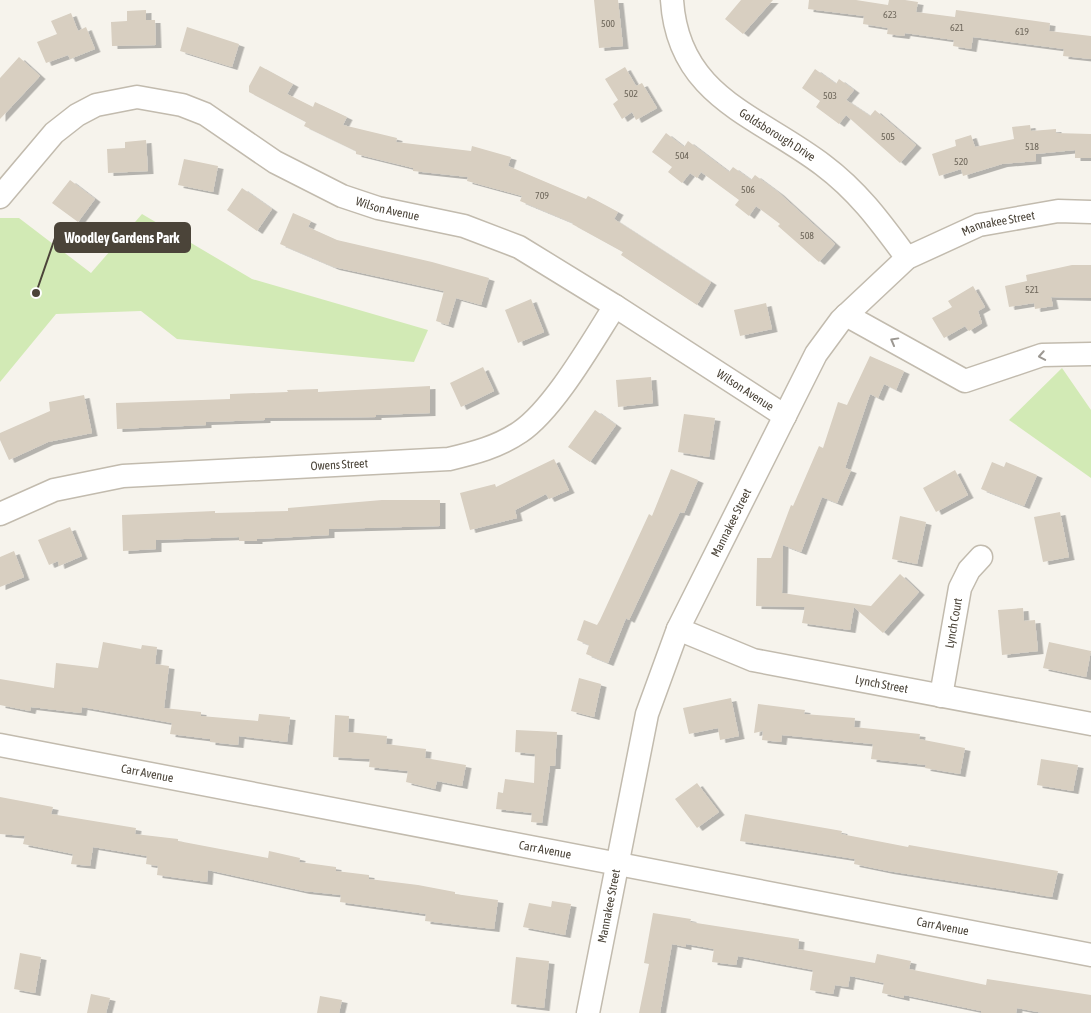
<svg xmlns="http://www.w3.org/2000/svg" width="1091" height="1013" font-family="'Asap Condensed',sans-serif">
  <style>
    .green { fill: #d2eab5 }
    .building { fill: #d8cfc1; filter: url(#shadow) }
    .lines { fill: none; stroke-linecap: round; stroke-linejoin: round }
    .minor-casing { stroke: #c2bbae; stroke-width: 25 }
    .minor { stroke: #fff; stroke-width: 22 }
    .oneway { stroke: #9c9892 }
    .labels { text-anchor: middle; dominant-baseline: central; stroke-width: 4; stroke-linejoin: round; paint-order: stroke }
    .number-label { font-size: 10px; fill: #6e675b }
    .street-label { font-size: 12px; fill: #4b4439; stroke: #fff }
    .leader { fill: none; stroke: #4b4439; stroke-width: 2 }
    .callout-dot { fill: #4b4439; stroke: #fff; stroke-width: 2 }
    .callout { fill: #4b4439; stroke: #4b4439; stroke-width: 2 }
    .callout-label { font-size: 14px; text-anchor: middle; font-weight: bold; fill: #fff }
  </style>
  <defs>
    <filter id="shadow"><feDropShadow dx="5.5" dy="3" stdDeviation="0" flood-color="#0004"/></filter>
  </defs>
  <rect width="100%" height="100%" fill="#f6f3ec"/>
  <!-- green -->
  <path class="green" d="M142 214 252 279 428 330 414 362 177 339 141 311 56 314 0 382V218H19L91 273Z
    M1062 368 1091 410V478L1009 420Z"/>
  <!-- building -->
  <path class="building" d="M594 0H618L623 46 599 48Z
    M741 0H773L743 34 725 19Z
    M809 0H856L888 5 889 0H905L918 2 916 12 955 17 956 10 1050 23 1049 31 1091 36V59L1063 56 1064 49 981 38 973 37 971 49 953 46 954 40 905 33 904 36 887 34 888 28 863 24 864 16 808 9Z
    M146 10V20H155L156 45 112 46 111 22 127 21V11Z
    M71 13 78 31 86 27 95 49 70 59 68 55 46 63 37 42 57 34 51 21Z
    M187 27 239 44 232 67 180 51Z
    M19 57 40 76 0 119V78Z
    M260 66 293 84 287 94 313 107 315 102 347 117 343 125 397 138 396 142 471 151 472 146 511 157 508 166 586 199 588 196 618 212 614 219 711 282 697 305 621 255 623 252 572 224 573 223 520 201 522 196 467 181 468 177 413 171V168L356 154V151L304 126 306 122 249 92V86Z
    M625 67 636 86 642 83 657 108 636 120 632 112 622 119 613 104 618 100 605 79Z
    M815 69 836 84 839 79 854 90 846 100 870 116 875 110 916 145 900 163 846 115 839 124 816 107 820 101 802 88Z
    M1030 125 1031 131 1056 129V133L1091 134V158H1075V150L1036 154V161L1002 164 963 176 961 169 939 176 932 154 956 146 955 140 971 135 975 147 1014 139 1012 127Z
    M666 133 684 147 688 141 729 172 733 167 751 180 755 175 778 192 835 244 819 262 778 226 780 224 756 206 749 216 735 205 739 200 701 172 697 178 690 173 682 183 668 172 672 167 652 152Z
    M146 140 148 171 108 173 107 149 125 148V142Z
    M184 159 218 166 213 192 178 185Z
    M70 180 95 199 78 222 52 203Z
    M242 188 272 209 257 231 227 210Z
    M293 213 311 221 308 227 337 240 432 262 489 278 481 305 456 298 448 325 436 321 444 291 334 267 280 244Z
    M1072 265H1091V298L1051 297 1053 306 1035 309 1034 303 1009 307 1005 286 1027 281 1026 275Z
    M973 286 985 307 978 311 982 323 969 331 965 326 944 338 932 318 952 307 948 301Z
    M531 299 544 332 518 343 505 310Z
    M766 303 772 329 740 336 734 310Z
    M870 356 904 371 896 390 884 384 878 398 870 394 845 468 851 470 837 503 822 497 801 552 783 545 782 593 871 606 900 574 919 592 883 633 854 607 850 630 802 623 805 607 756 606 757 558H771L791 505 793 506 819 446 823 448 838 402 847 405Z
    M483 367 494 391 461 407 450 383Z
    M651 377 653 403 618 407 616 380Z
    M430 386V413L376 415V417L265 418V420L206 422V425L117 429 116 403 230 399V394L288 392 287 390 318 389V392Z
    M84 395 92 433 48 442 9 460 0 440V433L50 411 49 402Z
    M595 410 616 425 590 462 568 447Z
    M684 414 715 418 709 457 678 452Z
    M554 459 569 490 549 499 546 494 515 510 517 518 470 530 460 493 495 484 496 487Z
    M992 462 1004 467 1006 462 1037 475 1024 506 981 489Z
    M671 469 698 480 684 513 680 512 629 620 626 618 608 663 586 654 589 645 577 640 584 620 597 625 600 620 649 514 652 516Z
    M955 470 968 495 936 512 923 488Z
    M382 500H440V526L329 529V535L257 539V541H239V537L156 540V549L123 551 122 515 215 511V513L288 511V508Z
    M1060 512 1069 557 1043 562 1034 517Z
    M900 516 926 522 917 564 892 559Z
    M70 527 82 556 59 566 58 561 49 565 38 540Z
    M14 551 24 577 0 587V557Z
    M1023 608 1024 621 1035 620 1038 651 1002 655 998 610Z
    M103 642 141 649 142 645 157 647 155 664 169 666 164 708 201 712V716L258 721 259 714 290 717 287 742 239 736 238 745 210 742V739L170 734 172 723 82 707 81 713 31 707 30 711 0 705V679L54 688 56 663 98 668Z
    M1049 642 1091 651 1086 677 1043 668Z
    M579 678 601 684 594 717 571 711Z
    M731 698 739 736 720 740 718 728 689 734 683 708Z
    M758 704 805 710 804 714 855 718 854 727 920 734 919 739 965 748 960 774 925 768 926 765 871 759 873 744 782 735 781 742 762 740 763 731 754 733Z
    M335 715 349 716 348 732 387 736 386 744 426 749 425 758 466 765 462 786 437 781 435 789 406 782 408 771 369 767 370 759 333 757Z
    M516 730 557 732 555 766H550L542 823 531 822 532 813 496 809 498 792 503 793 505 779 534 783 535 754 515 752Z
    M1041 759 1078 765 1073 791 1037 785Z
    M697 783 719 812 697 828 675 799Z
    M0 797 53 807 51 814 136 828 135 834 178 839V841L268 858 269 851 300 858 299 862 336 867V871L369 875V879L418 885 455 892V894L498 900 494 929 425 921 426 914 340 902 341 895 304 891 208 870 207 882 157 875 158 866 146 864 147 856 93 847 90 866 71 864 73 854 23 844 25 836 0 834Z
    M745 814 842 831 841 834 908 847 909 845 1058 871 1052 897 888 871 854 864 855 859 740 841Z
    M552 901 571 904 565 935 523 927 529 903 551 907Z
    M653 913 691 919 690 922 799 939 798 949 875 963 877 954 911 961 909 969 986 985 987 979 1091 995V1013H1043L1017 1008 1016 1013H981V1011L904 995V998L882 993 884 983 850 976 848 987 835 985 833 994 810 990 813 970 738 956 736 965 712 962 714 949 686 944V947L672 944 660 1013H639L649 964 644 963Z
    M20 953 41 957 35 993 14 989Z
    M516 957 549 961 544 1008 511 1004Z
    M91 994 110 998 106 1013H87Z
    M320 996 342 1000 339 1013H317Z"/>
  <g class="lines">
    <!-- minor casing -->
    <g class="minor-casing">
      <g id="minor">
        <path id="s1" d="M672 0C678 97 757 115 823 165 859 192 881 223 907 258"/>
        <path id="s2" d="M0 197 54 133 77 115 96 105 137 97 182 105 205 114 275 162 342 196 378 208 464 226 519 247 615 306 785 416"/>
        <path d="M846 315 965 381 1042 355 1091 354"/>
        <path id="s3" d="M0 514 54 490 123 476 449 459C474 453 498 447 520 432 554 409 592 342 615 306"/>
        <path id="s4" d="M678 629 753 660 1091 724"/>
        <path id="s5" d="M941 696 960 588 969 570 981 557"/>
        <path id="s6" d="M0 745 1091 955"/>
        <path id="s7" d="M588 1013 647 714 678 629 816 354 841 320 907 258 979 225 1058 211 1091 212"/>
      </g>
    </g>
    <!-- minor -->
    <use href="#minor" class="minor"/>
  </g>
  <!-- one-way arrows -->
  <defs><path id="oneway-chevron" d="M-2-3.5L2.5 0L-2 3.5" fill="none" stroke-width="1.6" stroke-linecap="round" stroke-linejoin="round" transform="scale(1.25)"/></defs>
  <g class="oneway">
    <use href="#oneway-chevron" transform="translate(894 341) rotate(-151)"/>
    <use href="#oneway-chevron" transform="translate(1042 356) rotate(170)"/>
  </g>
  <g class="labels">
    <!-- number labels -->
    <g class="number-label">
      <text x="890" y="14">623</text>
      <text x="608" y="23">500</text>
      <text x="957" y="27">621</text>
      <text x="1022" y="31">619</text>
      <text x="631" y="93">502</text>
      <text x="830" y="95">503</text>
      <text x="888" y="136">505</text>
      <text x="1032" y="146">518</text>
      <text x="682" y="155">504</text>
      <text x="961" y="161">520</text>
      <text x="748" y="189">506</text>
      <text x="542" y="195">709</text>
      <text x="807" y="235">508</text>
      <text x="1032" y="289">521</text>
    </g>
    <!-- street labels -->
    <g class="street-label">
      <text stroke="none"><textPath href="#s1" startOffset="180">Goldsborough Drive</textPath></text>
      <text stroke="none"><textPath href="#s2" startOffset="454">Wilson Avenue</textPath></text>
      <text stroke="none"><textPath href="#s7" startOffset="934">Mannakee Street</textPath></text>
      <text stroke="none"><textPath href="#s2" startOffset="859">Wilson Avenue</textPath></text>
      <text stroke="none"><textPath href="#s3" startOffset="346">Owens Street</textPath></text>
      <text stroke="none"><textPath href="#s7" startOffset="514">Mannakee Street</textPath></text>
      <text stroke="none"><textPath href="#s5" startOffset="74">Lynch Court</textPath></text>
      <text stroke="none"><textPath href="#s4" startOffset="212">Lynch Street</textPath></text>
      <text stroke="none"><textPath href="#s6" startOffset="150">Carr Avenue</textPath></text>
      <text stroke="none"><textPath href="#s6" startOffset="555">Carr Avenue</textPath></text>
      <text stroke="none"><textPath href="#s7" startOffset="109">Mannakee Street</textPath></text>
      <text stroke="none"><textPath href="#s6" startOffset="960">Carr Avenue</textPath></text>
    </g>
  </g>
  <!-- callouts -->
  <path class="leader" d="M36 293L55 238"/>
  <circle class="callout-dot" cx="36" cy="293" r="5"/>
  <rect class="callout" x="55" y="223" width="135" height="29" rx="5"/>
  <g class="callout-label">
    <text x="122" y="243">Woodley Gardens Park</text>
  </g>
</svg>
